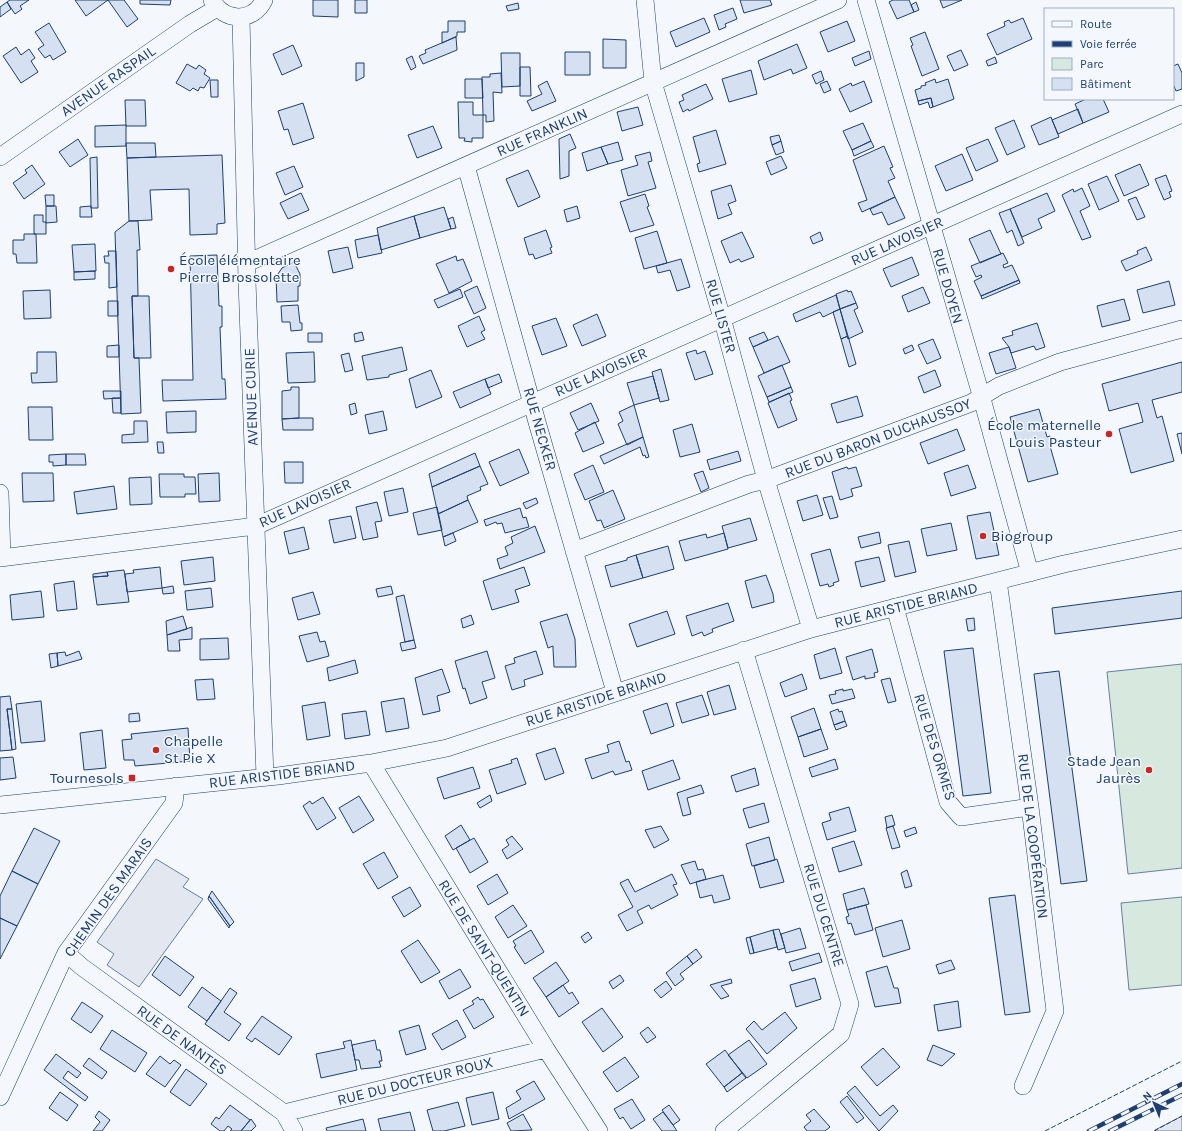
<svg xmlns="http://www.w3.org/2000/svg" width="1182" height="1131" font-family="Karla,sans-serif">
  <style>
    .green { fill: #d7e8df; stroke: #687fa3 }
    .parking { fill: #e3e8f0; stroke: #687fa3 }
    .building { fill: #d5e0f0; stroke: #1d3f73 }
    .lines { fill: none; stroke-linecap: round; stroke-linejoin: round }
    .minor-casing { stroke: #1d3f73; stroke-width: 18 }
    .minor { stroke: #f4f7fb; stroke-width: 17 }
    .rail-casing { stroke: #1d3f73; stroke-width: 4.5 }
    .rail { stroke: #f4f7fb; stroke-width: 3; stroke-dasharray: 9; stroke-linecap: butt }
    .fence { stroke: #1d3f73; stroke-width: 1; stroke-dasharray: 5 2; stroke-linecap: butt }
    .poi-dot { fill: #c62828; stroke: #f4f7fb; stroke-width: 1.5 }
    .labels { text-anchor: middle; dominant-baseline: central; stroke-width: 3; stroke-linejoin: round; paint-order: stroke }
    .street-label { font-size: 15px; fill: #1d3f73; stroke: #f4f7fb }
    .poi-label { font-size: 15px; fill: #1d3f73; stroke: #f4f7fb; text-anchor: start }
  </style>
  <rect width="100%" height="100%" fill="#f4f7fb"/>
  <!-- green -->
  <path class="green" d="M1182 664V868L1128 874 1107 672Z
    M1182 897V985L1129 990 1121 903Z"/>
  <!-- parking -->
  <path class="parking" d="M156 859 189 879 183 887 203 899 139 987 107 965 114 954 97 942Z
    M1182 1116V1131H1156L1155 1130Z"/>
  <!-- building -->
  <path class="building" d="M10 0H29L20 6 22 9 15 14 7 2Z
    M75 0H108L86 16Z
    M108 0H124L138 19 127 27Z
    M140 0H171L170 5 140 4Z
    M313 0H338V17L313 16Z
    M355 0H367V13H355Z
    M740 0H770L772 5 744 13Z
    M893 0H909L914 12 897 19 889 2Z
    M940 0H962L943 8Z
    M7 2 11 9 0 17V7Z
    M916 2 919 10 914 12 911 5Z
    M518 3 519 9 508 11 506 6Z
    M733 8 737 19 725 24 726 27 719 30 714 15Z
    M704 18 710 32 676 47 670 32Z
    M1023 18 1032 39 997 55 987 34 1005 26 1004 22 1009 20 1011 23Z
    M448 21H465V32H457V36L442 43V32H448Z
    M847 21 855 41 828 52 820 32Z
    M49 23 66 52 53 60 50 55 45 58 38 49 44 45 35 32Z
    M925 32 939 69 922 76 911 46 913 45 910 38Z
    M456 37 457 50 423 64 419 56 426 53 425 50Z
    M603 39 626 40V68H603Z
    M797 44 807 68 793 74 791 69 764 80 758 61Z
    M293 45 302 66 282 75 273 54Z
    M16 47 21 55 29 49 35 58 31 61 38 72 21 83 3 56Z
    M961 50 968 65 954 71 947 56Z
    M869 51 871 59 855 66 852 58Z
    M565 52H590V75H565Z
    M501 53H520V86L502 87Z
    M412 56 416 67 411 70 406 59Z
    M995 57 997 63 988 66 986 61Z
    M356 63H364V77L356 81Z
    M187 64 196 69 199 65 206 70 204 74 210 78 204 88 200 87 198 91 193 88 190 91 176 83Z
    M1178 64 1182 73V89L1176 91 1173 84V66Z
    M520 67H530L531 96H520Z
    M751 70 757 94 729 102 722 79Z
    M821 71 824 80 816 84 812 75Z
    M501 73 502 93 493 92 494 121 486 122V115H483L482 77H490V74Z
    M465 79H482L483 98H465Z
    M935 79 936 83 948 79 954 99 933 107 931 98 918 101 915 90 921 88V86L926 85 925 83Z
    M210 80H218V97H211Z
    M547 81 556 101 532 111 527 101 542 94 538 86Z
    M827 81 831 90 824 93 820 84Z
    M864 81 872 102 850 112 839 89 851 83 852 86Z
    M706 84 713 99 689 111 688 109 683 112 679 102 684 100 682 95Z
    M931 98 933 107 930 108 928 102 919 105 918 101Z
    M1086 99H1103L1109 112 1083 123 1075 104Z
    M125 100H145L146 126H126Z
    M458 102H473V115H483V138H472V142L464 141 465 138H459Z
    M303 103 314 138 293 145 288 129 284 130 278 111Z
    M638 107 643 125 622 131 617 112Z
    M1078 109 1083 123 1058 134 1052 120Z
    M1051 117 1059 137 1039 145 1031 126Z
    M1014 120 1025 147 1007 155 995 128Z
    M863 123 871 141 852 150 843 131Z
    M126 125V146L95 147V126Z
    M433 126 442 148 417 158 408 135Z
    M716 130 726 164 699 172 697 164 700 163 693 137Z
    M570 134 576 148 569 151V176L560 179 559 139Z
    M779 135 781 141 772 145 770 137Z
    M78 139 88 155 70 167 59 152Z
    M988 139 998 161 976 171 966 148Z
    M781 141 784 152 776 155 772 145Z
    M871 141 874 147 854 156 852 150Z
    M618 142 623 160 608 164 601 147Z
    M126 143H155L156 157 127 158Z
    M884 146 893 167 890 168 895 178 888 181 895 197 862 212 858 203 867 200 853 160Z
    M601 147 608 164 587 171 582 153Z
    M650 152 652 161 648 162 656 188 628 196 621 170 638 165 635 156Z
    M962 154 973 180 946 191 935 166Z
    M222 155 225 223 217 224V234L190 235 189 189 150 190 152 220 129 221 127 158Z
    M781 156 787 168 771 175 766 162Z
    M97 157 98 208H91L90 158Z
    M1140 164 1149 185 1124 196 1115 175Z
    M32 165 45 184 24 199 13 183 27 173 25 170Z
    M294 166 303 187 285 195 276 173Z
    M528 170 540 197 518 207 506 179Z
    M1166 175 1172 191 1169 192 1171 197 1164 200 1155 179Z
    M1107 176 1119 201 1099 210 1088 184Z
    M731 185 736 201 728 204 732 214 718 219 711 191Z
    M1082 188 1090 206 1080 211 1091 237 1082 240 1062 195 1073 189 1074 192Z
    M301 193 309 210 288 219 280 203Z
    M1047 193 1055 211 1038 219 1042 228 1022 237 1010 209Z
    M645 194 649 206 647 207 654 225 630 232 620 202Z
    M45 195H54V206H46Z
    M895 197 905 218 888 225 882 212 873 215 870 209Z
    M1136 197 1145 217 1137 220 1128 200Z
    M46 206H56L57 222 46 223Z
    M91 206 92 217H80V207Z
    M577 206 580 218 567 222 564 210Z
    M444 207 451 229 420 238 414 216Z
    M1010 209 1024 243 1018 246 1012 230 1007 233 999 213Z
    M34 215H43V222H46V234H34Z
    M414 216 420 238 381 250 377 228Z
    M453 217 456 228 451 229 448 219Z
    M129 221H138L140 250H137L138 296H132L134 358H139L141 413 121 414 115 232Z
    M546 230 552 247 550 248 552 253 535 259 533 254 529 255 524 238Z
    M990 230 1001 254 980 263 969 239Z
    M657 231 667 263 644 269 635 238Z
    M742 232 754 257 741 262 739 259 730 263 721 241Z
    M820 232 823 240 813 244 810 237Z
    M24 234H36L37 263H17L16 254H13V240H24Z
    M378 235 382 253 358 258 355 240Z
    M95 244 96 271 74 272 72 245Z
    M348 247 353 268 333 273 328 251Z
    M1146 247 1152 260 1126 271 1121 261 1138 254 1137 251Z
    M108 251H116L117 287 109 288V263H105L104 256H109Z
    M1003 253 1008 263 1003 265 1004 268 1012 265 1019 280 981 296 974 281 982 277 981 275 976 277 971 266Z
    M217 255 219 306H222V327H220L222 379H225L226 399 163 401 162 380H193L190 256Z
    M456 256 457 261 463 259 472 281 449 293 436 264Z
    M912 257 919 275 891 287 883 269Z
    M681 259 690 287 677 291 670 270 658 273 656 266Z
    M294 262 300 274V286H298V301L277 302 276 277 282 268Z
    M95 271V279L74 280V272Z
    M1019 280 1020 283 982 299 981 296Z
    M1169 281 1175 305 1143 313 1137 290Z
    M477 286 486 308 474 314 464 292Z
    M923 287 930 303 908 312 902 296Z
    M460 289 463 297 438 308 434 300Z
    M50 290 51 318 24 319 23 291Z
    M847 290 848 292 851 291 856 303 840 309 836 294Z
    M836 295 840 309 823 317 820 312 796 322 793 314Z
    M132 296H149L151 358H134Z
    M1124 299 1130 320 1102 327 1097 306Z
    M108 301H118V316H108Z
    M856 303 858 308 854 310 863 332 848 339 840 309Z
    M298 305 300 323H302V330L291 331 290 322H282L281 306Z
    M840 309 848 336 841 339 833 312Z
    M597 314 606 336 582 346 573 325Z
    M479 316 485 330 481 332 485 339 467 347 458 326Z
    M556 318 567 346 542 355 532 326Z
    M1037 323 1045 347 1036 350 1034 346 1011 353 1009 347 1002 338 1013 335 1012 331Z
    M362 332 364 340 355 342 354 334Z
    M764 332 768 340 753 347 749 338Z
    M308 333H322V342H308Z
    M778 336 790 362 764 373 753 347Z
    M848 336 856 364 849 367 841 339Z
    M933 339 941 358 927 364 918 345Z
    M119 345V357H107V346Z
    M912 345 914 350 905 354 903 349Z
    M402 347 407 370 389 375V377L367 380 362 356Z
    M1009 347 1016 368 996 374 989 353Z
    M696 350 697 354 705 351 713 374 695 380 686 353Z
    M37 352H56L57 382 32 383 31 373H37Z
    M314 352 315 382 288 383 286 353Z
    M349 353 353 370 345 372 341 355Z
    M1182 362V392L1152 400 1157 418 1162 416 1174 461 1131 473 1119 429 1143 422 1138 403 1109 411 1102 384Z
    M782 365 791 387 767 397 758 376Z
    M661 369 669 400 660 402 652 372Z
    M431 370 442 397 416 408 409 379Z
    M935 370 941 386 924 393 918 377Z
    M499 374 502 382 488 388 485 379Z
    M653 376 659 398 634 405 627 383Z
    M485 379 491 394 460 408 453 392Z
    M291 387H299V418L282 419V391L291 390Z
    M791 387 793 392 769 402 767 397Z
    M103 391H121V398L104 399Z
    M789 393 792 400 790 401 797 420 778 428 768 403Z
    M857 396 863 416 837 423 831 404Z
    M112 398H121V413H113Z
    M355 403 357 413 351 415 349 405Z
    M591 403 599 421 578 430 570 413Z
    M634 405 643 437 627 445 618 424 623 421 619 412Z
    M28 407H52L53 440H29Z
    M1039 409 1047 437 1050 436 1052 445 1050 446 1058 474 1028 482 1010 417Z
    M196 411V432L167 433 166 412Z
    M383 411 387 430 369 434 365 415Z
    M299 418H313V430H283L282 419Z
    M134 421H147L148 442 122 443V435L134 434Z
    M595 422 604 443 583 452 575 433Z
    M692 424 700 452 680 457 673 430Z
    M957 429 965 450 928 464 920 443Z
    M1182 433V454L1177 434Z
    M643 437 649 457 646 458 645 455 643 456 640 447 604 464 600 456Z
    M157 442H163L164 453H158Z
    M519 449 529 473 500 486 489 462Z
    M738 451 741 461 710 470 707 460Z
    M475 453 480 466 432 487 429 474Z
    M66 454V465L53 466V462H49V455Z
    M66 454H85L86 465H66Z
    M284 462H303V483H285Z
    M593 465 604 492 585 500 574 474Z
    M968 465 976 488 951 496 944 473Z
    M480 466 488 484 480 487 481 490 467 496 468 500 438 514 432 487Z
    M847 467 848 469 856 467 862 486 851 489 853 496 840 500 832 472Z
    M703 471 709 488 701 492 694 474Z
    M22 473H53L54 501 23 502Z
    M219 473 220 501 199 502 198 474Z
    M159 474H184V477H195L196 494H185V497H160Z
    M151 477 152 504 130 505 129 478Z
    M114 486 117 509 77 514 74 492Z
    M403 488 408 512 389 516 384 492Z
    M613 490 625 519 604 528 601 520 597 521 589 501Z
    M817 495 823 515 803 521 797 501Z
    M832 496 838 517 830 519 823 498Z
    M536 498 538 503 526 509 523 503Z
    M468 500 478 522 443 537 438 514Z
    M377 502 382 521 375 522 378 537 363 540 356 507Z
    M437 507 442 530 418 535 413 513Z
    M520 508 523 518 526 517 529 527 505 533 502 523 497 524 496 522 486 526 484 520Z
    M990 512 999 555 976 559 967 516Z
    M351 516 356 538 334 543 329 520Z
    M750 518 757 540 728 548 722 526Z
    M951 523 957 550 927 556 921 529Z
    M535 526 545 552 500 569 497 559 508 555 505 547 513 543 511 537Z
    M304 527 309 549 289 554 284 532Z
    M879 532 881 543 861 548 858 537Z
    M453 533 456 541 445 546 443 537Z
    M724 533 728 549 685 561 679 541 706 534 707 538Z
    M909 541 916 572 895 577 888 545Z
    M668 546 674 569 643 578 636 555Z
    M830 549 839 581 833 583 834 585 829 587 828 584 820 586 811 554Z
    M636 555 643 578 611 587 605 566 627 560V558Z
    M213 557 215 581 184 585 181 561Z
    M879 557 885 581 861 587 855 562Z
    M160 567 162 588 127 592 125 574 134 573 133 570Z
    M524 567 530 585 515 590 519 602 492 610 483 581Z
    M124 570 129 602 97 605 93 577 108 576 107 572Z
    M107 572 108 576 93 577V574Z
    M766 575 773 594 774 602 752 608 745 581Z
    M74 581 77 609 57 611 54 584Z
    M173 586 174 593 163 594 162 588Z
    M391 586 393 594 378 597 376 589Z
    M211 588 213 607 187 610 185 591Z
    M41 591 44 617 12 620 10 595Z
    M1182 591V618L1055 634 1052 608Z
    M313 592 320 614 298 620 292 598Z
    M404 595 414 640 405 642 396 597Z
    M728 603 734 621 712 629 713 632 704 636 702 632 692 636 686 616Z
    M667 611 675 634 637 647 629 624Z
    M567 614 575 639 576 667H554L553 649V646L548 648 540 622Z
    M471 615 474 624 463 628 461 619Z
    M183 616 187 629 167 635 166 621Z
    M974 618 975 630 968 631 966 619Z
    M192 627V639L179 640 180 651H168L167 635Z
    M317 632 320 642 325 641 329 656 307 662 299 636Z
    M228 638 229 659 200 660V639Z
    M414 640 416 648 402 651 400 643Z
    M835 648 842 673 820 679 814 655Z
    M973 648 991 793 963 796 944 651Z
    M872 649 878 672 874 673 875 677 865 679V676L853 680 846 657Z
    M79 651 82 659 58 666 57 653 65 652 66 656Z
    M487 651 495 678 482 682 487 698 470 704 465 688 463 689 455 661Z
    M536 651 543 674 524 680 525 686 512 690 505 666 515 663 514 658Z
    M57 653 58 666 51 668 49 654Z
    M355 660 358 673 329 681 327 668Z
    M442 669 450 692 437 696 440 711 423 715 415 678Z
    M1059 671 1087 881 1061 884 1034 674Z
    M802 674 807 689 785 697 780 683Z
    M890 678 896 701 888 703 881 680Z
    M213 679 215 699 197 700 195 680Z
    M729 685 736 709 714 715 707 692Z
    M843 689V691L852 689 855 698 832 704 829 695 836 694 835 691Z
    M702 695 709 715 682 723 676 703Z
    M10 696 12 709H7L12 750 0 751V697Z
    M404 698 409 728 386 732 381 702Z
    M41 701 45 741 21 743 16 704Z
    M325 702 330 736 307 740 302 706Z
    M667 703 674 726 651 734 643 711Z
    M814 708 821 729 798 737 791 717Z
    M7 709H12L16 749 12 750Z
    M838 709 839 712 842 711 845 721 834 725 830 712Z
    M366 711 370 735 345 739 342 714Z
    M139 713 140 721 129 722V714Z
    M845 721 847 726 836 730 834 725Z
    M188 728 190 761 135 766 134 760H124L122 740 132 739 131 734Z
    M821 729 828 749 804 757 798 737Z
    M102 730 106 768 84 770 80 733Z
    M619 741 626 762 629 761 632 770 615 775 613 771 592 779 585 759 609 752 607 745Z
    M555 748 564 773 545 780 536 754Z
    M13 757 16 778 0 780V758Z
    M517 758 526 784 497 794 489 770 512 763 511 760Z
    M835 759 838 769 812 777 809 768Z
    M673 760 680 779 648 790 642 771Z
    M473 767 480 788 444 799 437 778Z
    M755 768 759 785 736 792 731 776Z
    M701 785 704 793 687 798 691 814 683 816 677 793Z
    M490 795 492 801 480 808 477 803Z
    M359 796 374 820 353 833 339 808Z
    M323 797 336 818 317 830 303 806 310 801 312 804Z
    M764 803 769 822 749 828 743 809Z
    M849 807 856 831 827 840 822 823 831 820 829 813Z
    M892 815 895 825 887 828 885 817Z
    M461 825 470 840 453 850 445 836Z
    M661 826 669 840 654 848 645 830Z
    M893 826 900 847 892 849 886 828Z
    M915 827 917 833 906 837 904 831Z
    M34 828 60 841 38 884 12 871Z
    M512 836 523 849 507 859 502 850 509 845 506 840Z
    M769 837 775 860 752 866 746 844Z
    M474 838 488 862 470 873 456 848Z
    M854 841 862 865 839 872 832 848Z
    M384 852 398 877 378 889 363 864Z
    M777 859 784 882 760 888 754 866Z
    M695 861 698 870 703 869 706 879 690 884 681 865Z
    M907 870 912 886 905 888 901 873Z
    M12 871 38 884 17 926 0 918V896Z
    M497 874 508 893 488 905 477 886Z
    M672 874 677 884 673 885 678 895 651 909 649 905 637 911 643 923 627 931 618 915 633 907 620 883 628 879 635 892Z
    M723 875 730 899 714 903 712 895 700 898 696 882Z
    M410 887 421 906 404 917 392 897Z
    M864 888 869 904 847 910 843 894Z
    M212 891 234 922 230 926 209 896Z
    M1015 895 1030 1012 1005 1015 989 898Z
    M209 896 230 926 229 928 208 899Z
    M513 905 527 926 508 938 495 917Z
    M866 905 873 930 855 935 851 923 848 924 846 917 849 916 847 910Z
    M0 918 17 926 0 959Z
    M902 920 910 949 883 957 875 928Z
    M800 928 806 948 786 953 781 934Z
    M779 929 785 948 778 950 773 930Z
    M531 930 544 952 525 964 514 947 516 946 513 941Z
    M773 930 777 947 754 953 750 937Z
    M588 932 592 938 585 943 581 937Z
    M750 937 754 953 750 954 746 938Z
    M418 940 440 972 421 983 401 951Z
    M696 949 702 957 693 964 687 956Z
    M819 953 822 962 792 971 789 962Z
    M165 956 194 977 180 996 152 975Z
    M687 956 693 964 680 974 684 979 675 986 666 973Z
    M951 960 955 969 939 974 936 965Z
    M556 962 569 981 546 997 533 978Z
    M887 966 894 988H898L901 1003 875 1007 866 972Z
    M460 969 471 987 449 999 439 981Z
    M620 975 624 981 613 989 609 982Z
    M815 978 821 999 796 1007 790 985Z
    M731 979 732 983 721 986 729 996 721 999 710 985Z
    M666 981 672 989 661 998 654 990Z
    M563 985 569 994 572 992 579 1003 559 1017 546 997Z
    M202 987 221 1001 207 1021 188 1007Z
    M230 988 237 993 224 1012 241 1024 229 1041 205 1024Z
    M478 997 480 1000 483 999 494 1017 474 1029 463 1010 474 1004 472 1001Z
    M958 1001 961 1027 938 1031 934 1005Z
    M82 1002 103 1016 91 1033 71 1019Z
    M602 1008 623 1037 603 1052 582 1022Z
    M785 1012 797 1028 767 1054 746 1029 754 1021 762 1030Z
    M262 1016 292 1037 279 1055 255 1038 252 1042 246 1038Z
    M457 1020 466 1037 442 1050 432 1034Z
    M419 1025 426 1049 406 1055 399 1031Z
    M648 1027 656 1037 647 1043 640 1033Z
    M112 1030 147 1053 135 1072 100 1049Z
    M351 1040 357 1070 321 1078 316 1054 345 1048 343 1042Z
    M375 1040 377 1050H380L382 1061H379L381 1067 361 1069 359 1060H355L352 1045Z
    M749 1040 767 1064 747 1078 728 1055Z
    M933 1045 955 1054 942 1066 927 1060Z
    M883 1048 900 1067 877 1086 861 1067Z
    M725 1050 742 1073 724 1087 706 1064Z
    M56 1054 81 1073 77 1078 68 1071 63 1078 88 1097 85 1101 44 1070Z
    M160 1056 170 1064 174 1060 181 1065 165 1087 146 1074Z
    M625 1057 639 1077 617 1092 603 1072Z
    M89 1058 107 1072 102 1079 83 1066Z
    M186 1069 207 1084 190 1106 170 1092Z
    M742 1073 746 1078 727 1092 724 1087Z
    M534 1081 545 1099 509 1119 506 1108 521 1099 516 1091Z
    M855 1086 880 1116 893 1105 898 1111 879 1131 847 1093Z
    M60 1092 78 1105 67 1121 49 1108Z
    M493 1092 499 1119 472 1125 466 1098Z
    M847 1096 864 1118 857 1123 840 1102Z
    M632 1099 645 1120 631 1129 623 1117 620 1119 614 1109Z
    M458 1102 465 1126 444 1131H433L427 1110Z
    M230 1105 250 1120 241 1131H230L232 1129 228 1126 224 1131H220L211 1124 216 1117 219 1119Z
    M669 1105 680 1120 673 1125 662 1110Z
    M814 1109 830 1127 825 1131H807L804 1127 811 1121 806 1115Z
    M99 1111 110 1120 102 1131H93L100 1122 95 1117Z
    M410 1112 415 1131H381L378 1119Z
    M663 1112 673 1125 677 1131H662L653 1119Z
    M523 1114 532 1130 511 1131 507 1123Z
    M251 1119 256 1126 251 1131H241Z
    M363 1119 366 1131H327L326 1128Z"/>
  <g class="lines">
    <!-- minor casing -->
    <g class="minor-casing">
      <path id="minor" d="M212 0C224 22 253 23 264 0
        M645 0 653 82 722 318 766 480 811 629
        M866 0 979 388 1030 573
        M241 17 247 281 265 777
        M0 157 190 24 217 8
        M466 166 537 422 615 692
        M247 263 838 0
        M0 493 2 558
        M574 551 749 484 766 480 971 403 999 386 1060 362 1182 329
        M0 558 256 526 1182 114
        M998 581 1030 807 1055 1011 1023 1086
        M895 607 948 802 961 817 1030 807
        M371 763 546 1049 599 1131
        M0 805 278 776 371 763 447 748 811 629 1064 564 1182 539
        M66 953 82 967 284 1113 294 1131
        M0 1097 66 953 174 803 176 786
        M284 1113 546 1049
        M724 1131 841 1034 850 1004 744 650"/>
    </g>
    <!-- minor -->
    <use href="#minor" class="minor"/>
    <!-- rail casing -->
    <g class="rail-casing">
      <path id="rail" d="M1089 1131 1182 1084
        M1110 1131 1182 1095"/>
    </g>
    <!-- rail -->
    <use href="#rail" class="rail"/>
    <!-- fence -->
    <path class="fence" d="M1045 1131 1182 1061
      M1154 1131 1182 1116"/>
  </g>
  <!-- markers -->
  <g class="poi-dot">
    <circle cx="171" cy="269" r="4"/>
    <circle cx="1109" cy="434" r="4"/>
    <circle cx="983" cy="536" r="4"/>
    <circle cx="156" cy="750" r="4"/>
    <circle cx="1149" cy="770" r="4"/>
    <rect x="128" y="774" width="8" height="8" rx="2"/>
  </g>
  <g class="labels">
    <!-- street labels -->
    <g class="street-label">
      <text transform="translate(108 81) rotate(-35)">AVENUE RASPAIL</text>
      <text transform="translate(542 132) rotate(-24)">RUE FRANKLIN</text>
      <text transform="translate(897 241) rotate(-24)">RUE LAVOISIER</text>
      <text transform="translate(948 286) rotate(74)">RUE DOYEN</text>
      <text transform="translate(721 316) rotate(74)">RUE LISTER</text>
      <text transform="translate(601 372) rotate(-24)">RUE LAVOISIER</text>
      <text transform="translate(251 397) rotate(-92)">AVENUE CURIE</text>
      <text transform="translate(540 429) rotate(74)">RUE NECKER</text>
      <text transform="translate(878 438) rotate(-21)">RUE DU BARON DUCHAUSSOY</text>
      <text transform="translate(305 503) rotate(-24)">RUE LAVOISIER</text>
      <text transform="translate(906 605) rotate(-14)">RUE ARISTIDE BRIAND</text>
      <text transform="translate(596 699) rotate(-18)">RUE ARISTIDE BRIAND</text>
      <text transform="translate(935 747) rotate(73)">RUE DES ORMES</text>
      <text transform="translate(282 774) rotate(-7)">RUE ARISTIDE BRIAND</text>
      <text transform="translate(1033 836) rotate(83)">RUE DE LA COOPÉRATION</text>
      <text transform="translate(108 897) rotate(-55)">CHEMIN DES MARAIS</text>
      <text transform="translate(824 915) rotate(73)">RUE DU CENTRE</text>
      <text transform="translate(484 948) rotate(58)">RUE DE SAINT-QUENTIN</text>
      <text transform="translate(182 1040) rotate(36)">RUE DE NANTES</text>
      <text transform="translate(415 1081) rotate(-14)">RUE DU DOCTEUR ROUX</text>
    </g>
    <!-- poi labels -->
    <g class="poi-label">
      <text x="179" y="260">École élémentaire<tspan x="179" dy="17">Pierre Brossolette</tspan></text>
      <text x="1101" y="425" text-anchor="end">École maternelle<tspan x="1101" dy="17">Louis Pasteur</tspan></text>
      <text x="991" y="536">Biogroup</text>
      <text x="164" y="741">Chapelle<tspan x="164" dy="17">St Pie X</tspan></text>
      <text x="1141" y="761" text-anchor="end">Stade Jean<tspan x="1141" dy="17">Jaurès</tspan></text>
      <text x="124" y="778" text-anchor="end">Tournesols</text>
    </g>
  </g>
  <!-- legend -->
  <rect x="1044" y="8" width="130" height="92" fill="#f4f7fb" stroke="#9eadc5"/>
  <rect x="1052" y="21" width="20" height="6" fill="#f4f7fb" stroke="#9eadc5"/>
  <text x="1080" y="28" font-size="12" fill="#1d3f73">Route</text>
  <rect x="1052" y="41" width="20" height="6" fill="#1d3f73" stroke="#9eadc5"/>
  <text x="1080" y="48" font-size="12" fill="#1d3f73">Voie ferrée</text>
  <rect x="1052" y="58" width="20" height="12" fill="#d7e8df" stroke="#9eadc5"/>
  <text x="1080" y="68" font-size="12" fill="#1d3f73">Parc</text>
  <rect x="1052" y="78" width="20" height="12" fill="#d5e0f0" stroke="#9eadc5"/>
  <text x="1080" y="88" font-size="12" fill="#1d3f73">Bâtiment</text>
  <!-- north arrow -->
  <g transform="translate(1154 1103) rotate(316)" stroke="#f4f7fb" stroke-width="3" paint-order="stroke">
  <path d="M0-3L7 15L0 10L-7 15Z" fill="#1d3f73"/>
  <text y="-6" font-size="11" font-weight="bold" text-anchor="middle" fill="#1d3f73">N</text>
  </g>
</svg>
